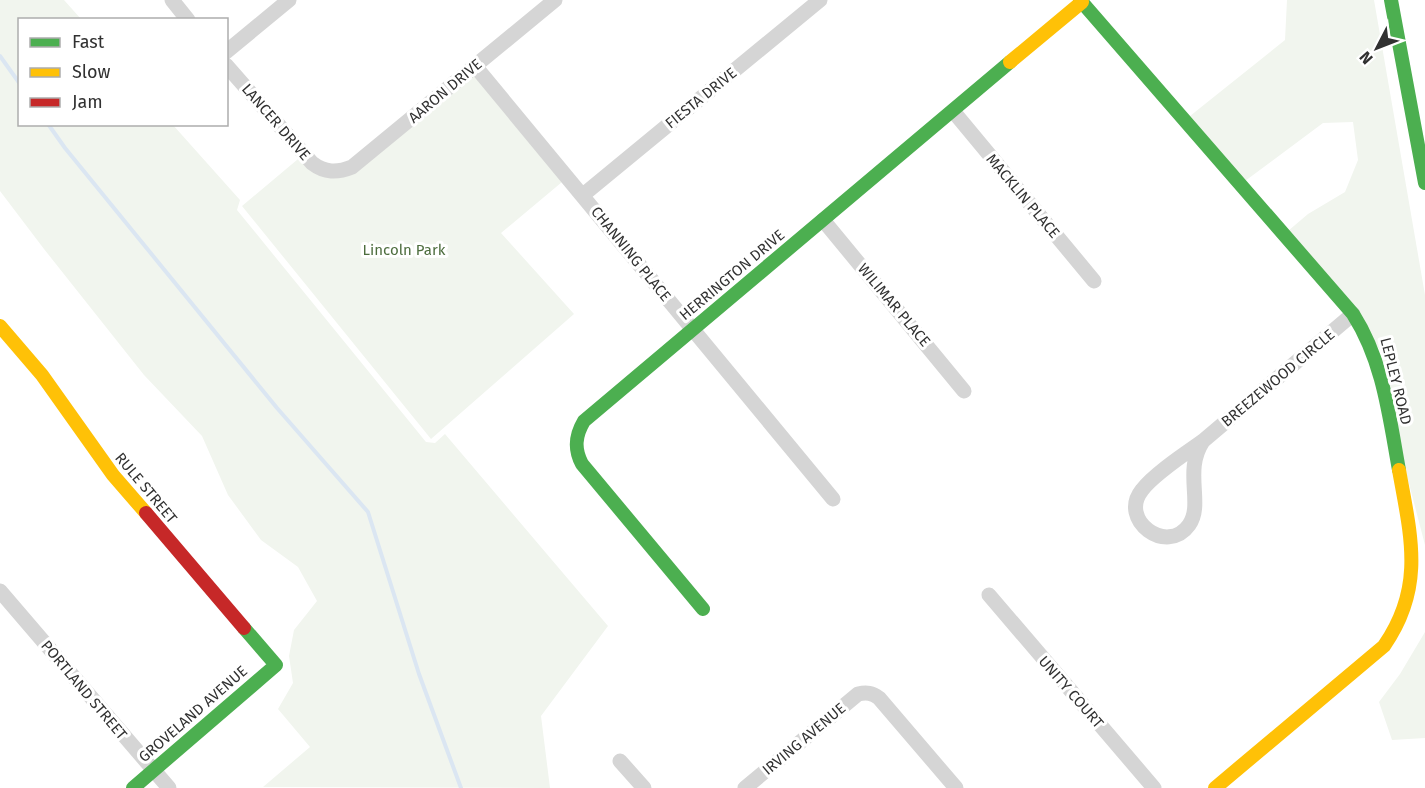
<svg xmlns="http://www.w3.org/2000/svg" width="1425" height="788" font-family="'Fira Sans',sans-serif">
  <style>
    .green { fill: #f1f5ee }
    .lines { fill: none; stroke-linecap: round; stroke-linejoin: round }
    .stream { stroke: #dbe6f2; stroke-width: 4 }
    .street { stroke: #d5d5d5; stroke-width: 15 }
    .fast { stroke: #4caf50; stroke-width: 14 }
    .slow { stroke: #ffc107; stroke-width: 14 }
    .jam { stroke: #c62828; stroke-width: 14 }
    .labels { text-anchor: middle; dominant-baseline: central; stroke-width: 6; stroke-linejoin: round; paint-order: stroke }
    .street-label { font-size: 15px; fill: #313131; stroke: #fff }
    .park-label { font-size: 15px; fill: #4d6d3e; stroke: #fff }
  </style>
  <rect width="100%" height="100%" fill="#fff"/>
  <!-- green -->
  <path class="green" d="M0 0H64L81 19 20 20V124L173 125 240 200 237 210 426 442 435 443 445 434 608 626 541 716 550 788 263 787 310 747 278 709 293 683 289 656 294 630 317 601 298 567 261 540 228 495 202 436 144 375 44 249 0 191Z
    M1287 0H1374L1425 295V545L1407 476 1381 351 1288 231 1308 214 1345 192 1358 160 1353 122 1323 123 1245 181 1190 116 1285 40Z
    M475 66 568 177 501 233 574 314 431 439 242 206 304 154 342 172Z
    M1425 632V738L1392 740 1379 702 1400 674Z"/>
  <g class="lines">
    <!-- stream -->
    <path class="stream" d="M0 56 20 84
      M48 124 65 148 277 408 368 512 419 674 461 788"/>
    <!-- street -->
    <path class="street" d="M172 0 188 20
      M226 52 289 0
      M226 65 312 163C325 173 337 173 352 167L555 0
      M475 66 833 499
      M953 111 1094 281
      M583 195 820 0
      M823 220 964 391
      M1203 441C1183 471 1204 504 1189 525 1167 556 1118 520 1142 490 1154 474 1186 453 1203 441Z
      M1203 441 1353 314
      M0 591 169 788
      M989 595 1154 788
      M620 761 644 788
      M745 788 858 694C867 692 872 693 879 698L956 788"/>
    <!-- fast -->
    <path class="fast" d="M1080 0 1353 314C1383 361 1389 415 1399 470
      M1391 0 1425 183
      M703 609 582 464C574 449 575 436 584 421L1010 62
      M133 788 276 665 244 628"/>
    <!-- slow -->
    <path class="slow" d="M1010 62 1082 2
      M0 326 42 375 113 475 146 513
      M1215 788 1384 646C1425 587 1411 537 1399 470"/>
    <!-- jam -->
    <path class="jam" d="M146 513 244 628"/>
  </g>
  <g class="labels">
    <!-- street labels -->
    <g class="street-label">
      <text transform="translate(445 91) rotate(-40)">AARON DRIVE</text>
      <text transform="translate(701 98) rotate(-39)">FIESTA DRIVE</text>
      <text transform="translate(276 122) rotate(49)">LANCER DRIVE</text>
      <text transform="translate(1023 196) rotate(50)">MACKLIN PLACE</text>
      <text transform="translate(631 254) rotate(51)">CHANNING PLACE</text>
      <text transform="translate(732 275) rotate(-40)">HERRINGTON DRIVE</text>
      <text transform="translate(894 305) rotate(50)">WILIMAR PLACE</text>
      <text transform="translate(1278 378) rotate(-40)">BREEZEWOOD CIRCLE</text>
      <text transform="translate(1396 381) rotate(76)">LEPLEY ROAD</text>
      <text transform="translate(146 488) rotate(50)">RULE STREET</text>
      <text transform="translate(84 690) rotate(50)">PORTLAND STREET</text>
      <text transform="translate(1071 692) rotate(49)">UNITY COURT</text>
      <text transform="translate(193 714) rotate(-41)">GROVELAND AVENUE</text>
      <text transform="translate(804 739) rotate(-40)">IRVING AVENUE</text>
    </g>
    <!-- park labels -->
    <g class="park-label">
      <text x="404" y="250">Lincoln Park</text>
    </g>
  </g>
  <!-- legend -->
  <rect x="18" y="18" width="210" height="108" fill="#ffffff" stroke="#adadad" stroke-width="1.5"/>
  <rect x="30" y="38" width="30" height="9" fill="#4caf50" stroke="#adadad" stroke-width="1.5"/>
  <text x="72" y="48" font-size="18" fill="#313131">Fast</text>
  <rect x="30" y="68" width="30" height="9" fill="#ffc107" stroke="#adadad" stroke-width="1.5"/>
  <text x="72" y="78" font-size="18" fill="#313131">Slow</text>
  <rect x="30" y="98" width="30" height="9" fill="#c62828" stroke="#adadad" stroke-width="1.5"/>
  <text x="72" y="108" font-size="18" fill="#313131">Jam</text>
  <!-- north arrow -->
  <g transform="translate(1377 48) rotate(228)" stroke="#ffffff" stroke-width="4.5" paint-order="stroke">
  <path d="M0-4.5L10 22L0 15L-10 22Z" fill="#313131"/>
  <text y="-9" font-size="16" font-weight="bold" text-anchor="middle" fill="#313131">N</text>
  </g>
</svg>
